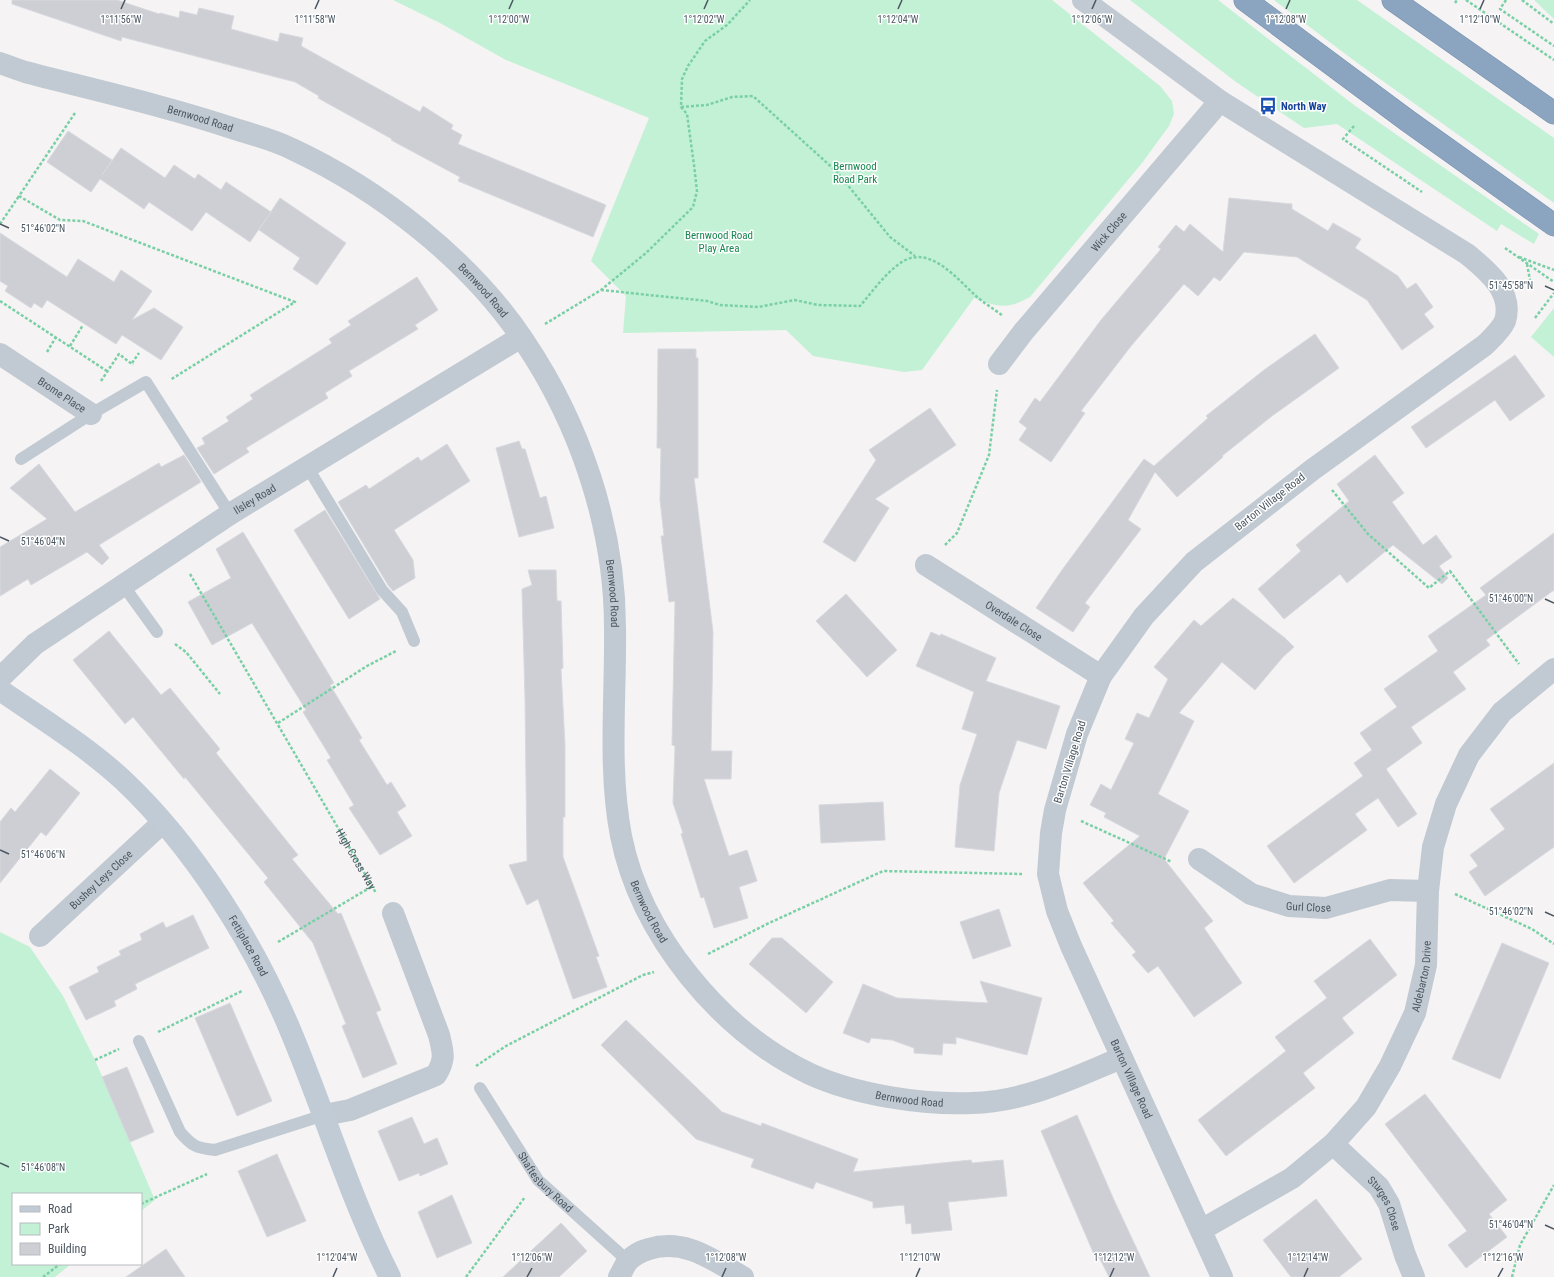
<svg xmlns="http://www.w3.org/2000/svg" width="1554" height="1277" font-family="'Roboto Condensed',sans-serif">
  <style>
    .green { fill: #c3f1d5 }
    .building { fill: #cdcfd5; stroke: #d7d9de }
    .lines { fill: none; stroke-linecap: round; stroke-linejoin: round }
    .highway-casing { stroke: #7690ad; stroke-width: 23 }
    .path { stroke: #7ad0a6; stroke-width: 2.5; stroke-dasharray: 3 2; stroke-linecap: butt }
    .lane { stroke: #c1cad2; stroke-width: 12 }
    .street { stroke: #c1cad2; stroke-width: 22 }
    .secondary { stroke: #c1cbd6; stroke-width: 22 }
    .highway { stroke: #8ba5c1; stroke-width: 22 }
    .ticks { fill: none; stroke: #4a5661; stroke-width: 1.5 }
    .labels { text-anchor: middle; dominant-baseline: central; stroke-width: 3; stroke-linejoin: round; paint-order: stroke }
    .transit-label { font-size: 11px; font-weight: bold; fill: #164399; stroke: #fff; text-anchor: start }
    .street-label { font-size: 11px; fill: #4a5661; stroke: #fff }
    .park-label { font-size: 11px; fill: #17864f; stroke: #fff }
    .ticks-label { font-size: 10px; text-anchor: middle; fill: #4a5661; stroke: #fff; stroke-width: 3; stroke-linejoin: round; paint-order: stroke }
  </style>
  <rect width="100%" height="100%" fill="#f5f3f3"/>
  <!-- green -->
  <path class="green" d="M393 0H1052L1160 86 1172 101 1174 114 1169 126 1142 163 1030 297C1006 310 998 307 974 298L922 370 904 372 813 356 786 330 623 333 626 296 591 261 649 118 506 60 440 23Z
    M1130 0H1218L1354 105 1539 234 1534 244 1501 224 1497 231 1337 124 1304 128 1236 82Z
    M1274 0H1357L1554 138V203L1356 62Z
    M1534 0H1554V19Z
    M1554 308V357L1531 337Z
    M0 932 30 947 63 996 95 1060 155 1200 141 1211V1194H13V1264H71L55 1277H0Z"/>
  <!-- building -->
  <path class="building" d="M12 0H117L159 14 160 13 179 18 180 11 197 15 199 8 234 16 231 29 278 42 280 33 303 38 301 46 420 112 423 106 453 125 451 129 462 135 458 144 606 205 593 237 458 181 460 177 391 140 392 139 318 98 319 96 295 82 122 37 121 41 12 4Z
    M68 131 112 160 102 175 121 148 165 178 174 165 195 179 198 174 221 190 226 182 271 212 250 242 206 212 192 231 149 202 144 209 100 179 91 192 47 162Z
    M280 198 346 243 317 285 293 269 300 258 259 230Z
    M1229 198 1292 204V209L1328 231 1333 223 1361 239 1355 248 1398 276 1407 289 1416 283 1433 307 1424 314 1434 327 1402 350 1367 300 1297 257 1244 252 1220 281 1214 277 1198 296 1184 284 1131 346 1081 411 1085 413 1051 462 1019 440 1027 428 1019 422 1035 398 1040 402 1101 320 1161 249 1158 247 1176 225 1184 232 1190 224 1223 252Z
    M0 233 67 277 78 259 114 282 121 270 152 291 132 320 154 308 183 327 161 360 122 335 116 344 47 300 42 308 34 303 31 308 5 291 8 286 0 281Z
    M417 277 438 310 415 325 418 329 349 371 352 376 325 393 328 398 246 448 249 452 214 474 197 448 205 444 202 438 229 421 226 417 253 399 250 395 332 343 329 339 351 325 348 321Z
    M1315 334 1339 368 1272 416 1222 456 1223 457 1177 497 1155 472 1128 520 1141 529 1085 603 1090 607 1073 632 1036 608 1062 570 1144 459 1154 466 1208 418 1206 416 1264 370Z
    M658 349H696V358H698V478H694L713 632 711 751H732L731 779H704L729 856 747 850 757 881 739 887 748 918 714 928 704 897 701 898 681 834 683 833 673 803 675 746 672 745 675 601 669 602 661 536H664L660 500 661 448H657Z
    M1515 355 1545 396 1510 421 1495 400 1426 448 1411 427Z
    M930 408 956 445 875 499 889 508 855 562 823 542 876 460 869 450Z
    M519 441 522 449H525L540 498 546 496 554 528 519 537 496 448Z
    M447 444 470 481 394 530 413 560 415 578 393 591 388 585 338 502 366 485 369 489 418 457 421 461Z
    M184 455 201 482 99 545 109 558 102 565 87 552 31 585 28 579 0 596V547L47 519 10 488 39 464 75 512 159 463 161 467Z
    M1375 455 1404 493 1392 502 1423 545 1436 535 1452 557 1439 566 1448 578 1442 584 1393 545 1347 583 1340 574 1284 619 1258 589 1301 551 1296 545 1349 501 1337 484Z
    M325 510 380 599 349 619 294 530Z
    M243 532 334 683 330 685 362 738 359 740 387 785 391 782 406 806 397 812 412 836 380 855 349 808 354 805 327 760 331 758 303 712 306 710 252 623 212 645 188 602 231 578 216 549Z
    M1554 533V590L1486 640 1490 645 1453 672 1466 689 1411 727 1422 743 1386 769 1417 814 1398 827 1378 798 1355 814 1367 830 1294 883 1267 846 1363 776 1354 763 1372 750 1360 733 1397 707 1384 689 1438 651 1428 636 1486 595 1480 588Z
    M528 570H556L557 601H561L563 668 561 669 565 746V817H563V857L599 956 596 957 607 987 573 999 538 899 527 905 509 865 527 861 525 698 522 589 532 585Z
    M846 594 897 650 867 677 816 621Z
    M1233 598 1285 638 1294 647 1283 657 1255 690 1222 662 1179 713 1194 721 1158 794 1189 811 1164 859 1213 921 1204 928 1242 983 1194 1017 1158 966 1148 973 1132 955 1136 952 1111 923 1114 921 1083 883 1140 836 1104 817 1106 813 1090 805 1101 784 1111 790 1134 743 1125 739 1137 713 1149 718 1168 679 1154 667 1194 620 1201 626Z
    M109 631 161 695 170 688 220 749 216 753 298 855 292 859 338 914 341 913 381 1010 376 1012 397 1064 363 1078 342 1026 346 1024 313 943 264 882 268 878 185 777 184 779 133 717 125 724 73 660Z
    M931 632 940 636 941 634 996 658 986 681 1060 706 1046 749 1017 740 999 793 994 851 955 847 960 785 977 734 962 729 974 692 916 666Z
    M1554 763V847L1485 896 1469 872 1478 866 1470 855 1505 829 1490 809Z
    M50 769 80 793 46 836 41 832 0 883V822L11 808 15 812Z
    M883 802 885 840 821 843 819 805Z
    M999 909 1011 946 973 959 960 922Z
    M193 915 209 948 135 984 137 989 114 1001 116 1006 86 1020 69 987 99 972 97 967 121 955 119 951 142 940 140 934 163 922 166 928Z
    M772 938H782L833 982 806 1013 749 964Z
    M1370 939 1397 975 1342 1018 1354 1033 1303 1073 1315 1088 1226 1156 1198 1120 1286 1051 1275 1037 1327 998 1314 981Z
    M1502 943 1549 963 1500 1079 1452 1059Z
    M980 981 1042 998 1027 1055 956 1037V1044L943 1043 942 1055 914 1053V1048L892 1040 871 1038 869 1043 843 1033 863 984 897 998 988 1003Z
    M230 1003 272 1101 237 1116 195 1018Z
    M626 1020 722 1112 761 1126 762 1123 858 1159 853 1172 971 1160 972 1163 1003 1160 1007 1196 948 1202 952 1230 912 1234 911 1223 906 1224 904 1205 873 1208V1202L816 1182 813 1189 751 1167 754 1159 696 1139 601 1045Z
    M127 1067 154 1132 130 1142 102 1077Z
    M1425 1094 1507 1200 1489 1214 1507 1237 1466 1268 1448 1245 1467 1231 1385 1124Z
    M1077 1115 1114 1200 1150 1277H1109L1099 1257 1096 1259 1041 1131Z
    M412 1117 424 1144 437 1138 448 1164 420 1176 419 1173 399 1181 378 1131Z
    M277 1154 306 1221 267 1237 238 1171Z
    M452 1195 472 1243 437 1258 418 1212Z
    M1316 1199 1362 1259 1339 1277H1291L1263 1240Z
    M561 1223 587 1251 559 1277H503Z
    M166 1249 185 1277H126Z"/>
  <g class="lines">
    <!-- highway casing -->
    <g class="highway-casing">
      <path id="highway" d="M1245 0 1408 121 1554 225
        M1393 0 1554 113"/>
    </g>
    <!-- path -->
    <g class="path">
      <path d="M1466 0 1554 60"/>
      <path d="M1506 0 1500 9 1554 46"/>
      <path d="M1522 0 1554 24"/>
      <path d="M1455 3 1457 0"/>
      <path d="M681 107 707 105 732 97 753 96 837 172 890 237 915 256"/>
      <path d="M75 113 19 196 60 220 83 221 295 302 170 380"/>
      <path d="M1354 126 1343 139 1422 192"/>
      <path d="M0 224 19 196"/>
      <path d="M1505 248 1554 282"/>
      <path d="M1519 257 1554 270"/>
      <path d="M1527 264 1531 286"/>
      <path d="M601 290 707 301 720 305 758 307 795 300 818 305 860 306C872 292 884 275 899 264 928 242 956 278 976 296 984 303 994 309 1003 316"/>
      <path d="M0 301 107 371"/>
      <path d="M1535 318 1554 293"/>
      <path d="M545 324 601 290 646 253 693 207 697 191 694 165 687 114 681 107 682 79 688 66 705 41 727 25 750 0"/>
      <path d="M70 346 83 325"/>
      <path d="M47 352 56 337"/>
      <path d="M132 363 139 353"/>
      <path d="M101 381 119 354 133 365"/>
      <path d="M1332 490 1368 534 1429 588 1450 571 1519 664"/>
      <path d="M945 545 957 533 989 455 997 390"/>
      <path id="s1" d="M190 574 376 893"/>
      <path d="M175 644 186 652 220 694"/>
      <path d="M278 723 367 666 396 651"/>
      <path d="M1081 821 1172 862"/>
      <path d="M1455 894 1532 929 1554 944"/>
      <path d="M278 942 371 887"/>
      <path d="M708 954 769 923 883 871 1022 874"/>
      <path d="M158 1032 242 991"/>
      <path d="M95 1060 119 1049"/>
      <path d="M476 1066 506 1046 643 975 654 972"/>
      <path d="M141 1204 207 1174"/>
      <path d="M43 1277 60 1264"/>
      <path d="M466 1277 525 1197"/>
      <path d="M1512 1277 1520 1245 1554 1185"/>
    </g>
    <!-- lane -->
    <g class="lane">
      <path d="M21 459 91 414 146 382 230 514"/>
      <path d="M308 468 382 590 402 612 414 641"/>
      <path d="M123 585 157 632"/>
      <path d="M139 1041 180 1132C192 1146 196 1148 215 1150L324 1115"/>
      <path id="s2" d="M480 1088 538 1180 628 1261"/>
    </g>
    <!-- street -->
    <g class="street">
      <path id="s3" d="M1083 0 1220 101 1467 254C1486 270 1514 291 1505 321 1501 330 1492 338 1485 345L1312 470 1194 562 1144 616 1101 676 1077 734 1055 810 1051 833 1048 874 1057 911 1071 946 1222 1277"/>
      <path id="s4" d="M0 63 25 72C95 90 166 106 235 129 254 135 274 140 292 149 380 190 470 260 524 341 580 424 615 527 615 628 616 697 608 768 621 836 641 935 720 1031 810 1074 856 1095 922 1105 972 1103 1025 1102 1073 1078 1121 1058"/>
      <path id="s5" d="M0 354 91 414"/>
      <path id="s6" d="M999 364 1024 331 1220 101"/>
      <path id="s7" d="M926 565 1101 676"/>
      <path id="s8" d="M0 678 35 644 230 514 521 337"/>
      <path id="s9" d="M1199 859 1251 894 1289 906 1326 908 1390 890 1428 891"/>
      <path id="s10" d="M40 936 162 823"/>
      <path d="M324 1115 350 1110 436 1075C446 1058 443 1053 439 1035L393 913"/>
      <path id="s11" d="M1333 1144 1379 1187 1389 1204 1405 1255 1414 1277"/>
      <path id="s12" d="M1201 1230 1292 1178 1333 1144 1366 1107 1390 1066 1415 1013 1426 965 1428 891 1433 847 1446 804 1469 755 1502 712 1554 669"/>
      <path d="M619 1277C622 1272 624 1266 628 1261 634 1255 641 1251 649 1249 685 1238 713 1260 743 1277"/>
    </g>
    <!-- secondary -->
    <path class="secondary" id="s13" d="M0 690C42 719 86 746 123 780 194 847 254 943 291 1032 325 1113 350 1198 390 1277"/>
    <!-- highway -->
    <use href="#highway" class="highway"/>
  </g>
  <!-- ticks -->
  <path class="ticks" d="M121 9 125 0M315 9 319 0M509 9 513 0M704 9 708 0M898 9 902 0M1092 9 1096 0M1286 9 1290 0M1480 9 1484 0M0 224 9 228M1545 286 1554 290M0 537 9 541M1545 599 1554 603M0 850 9 854M1545 912 1554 916M0 1163 9 1167M1545 1225 1554 1229M333 1277 337 1268M527 1277 532 1268M722 1277 726 1268M916 1277 920 1268M1110 1277 1114 1268M1304 1277 1308 1268M1498 1277 1503 1268"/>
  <!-- icons -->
  <defs>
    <g id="bus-bare" transform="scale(1.38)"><path d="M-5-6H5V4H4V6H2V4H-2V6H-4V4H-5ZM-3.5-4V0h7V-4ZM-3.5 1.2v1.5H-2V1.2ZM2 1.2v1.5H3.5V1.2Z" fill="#1a4fb4" stroke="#fff" stroke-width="2.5" paint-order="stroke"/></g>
  </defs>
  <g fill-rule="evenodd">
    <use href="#bus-bare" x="1268" y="106"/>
  </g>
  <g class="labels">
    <!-- transit labels -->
    <g class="transit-label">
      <text x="1281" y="106">North Way</text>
    </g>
    <!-- street labels -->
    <g class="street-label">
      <text stroke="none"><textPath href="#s4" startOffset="208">Bernwood Road</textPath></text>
      <text stroke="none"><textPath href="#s6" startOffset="172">Wick Close</textPath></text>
      <text stroke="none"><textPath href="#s4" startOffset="544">Bernwood Road</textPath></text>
      <text stroke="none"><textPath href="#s5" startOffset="74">Brome Place</textPath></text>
      <text stroke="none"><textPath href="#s8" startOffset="312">Ilsley Road</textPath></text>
      <text transform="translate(1270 502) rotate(-38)">Barton Village Road</text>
      <text stroke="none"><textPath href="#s4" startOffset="880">Bernwood Road</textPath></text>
      <text stroke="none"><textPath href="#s7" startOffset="104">Overdale Close</textPath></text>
      <text transform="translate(1070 762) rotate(-73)">Barton Village Road</text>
      <text stroke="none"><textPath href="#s1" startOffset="330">High Cross Way</textPath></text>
      <text stroke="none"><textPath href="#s10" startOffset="83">Bushey Leys Close</textPath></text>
      <text stroke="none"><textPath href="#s9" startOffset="122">Gurl Close</textPath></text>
      <text stroke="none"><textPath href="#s4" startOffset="1204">Bernwood Road</textPath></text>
      <text stroke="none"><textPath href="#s13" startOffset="361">Fettiplace Road</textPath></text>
      <text stroke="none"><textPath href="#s12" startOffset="351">Aldebarton Drive</textPath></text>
      <text stroke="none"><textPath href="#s3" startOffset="1513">Barton Village Road</textPath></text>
      <text stroke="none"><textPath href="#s4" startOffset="1540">Bernwood Road</textPath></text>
      <text stroke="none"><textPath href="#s2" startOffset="115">Shaftesbury Road</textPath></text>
      <text stroke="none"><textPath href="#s11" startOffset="80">Sturges Close</textPath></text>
    </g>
    <!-- park labels -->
    <g class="park-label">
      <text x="855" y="166">Bernwood<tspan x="855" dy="13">Road Park</tspan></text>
      <text x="719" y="235">Bernwood Road<tspan x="719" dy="13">Play Area</tspan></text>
    </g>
  </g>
  <g class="ticks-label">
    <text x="121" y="23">1°11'56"W</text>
    <text x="315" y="23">1°11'58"W</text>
    <text x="704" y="23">1°12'02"W</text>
    <text x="898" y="23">1°12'04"W</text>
    <text x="1092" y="23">1°12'06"W</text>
    <text x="1286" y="23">1°12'08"W</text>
    <text x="1480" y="23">1°12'10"W</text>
    <text x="509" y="23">1°12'00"W</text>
    <text x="43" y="232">51°46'02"N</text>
    <text x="1511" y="289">51°45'58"N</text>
    <text x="43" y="545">51°46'04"N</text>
    <text x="1511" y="602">51°46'00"N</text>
    <text x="43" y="858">51°46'06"N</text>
    <text x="1511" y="915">51°46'02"N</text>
    <text x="43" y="1171">51°46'08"N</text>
    <text x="1511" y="1228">51°46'04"N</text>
    <text x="337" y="1261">1°12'04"W</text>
    <text x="532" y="1261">1°12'06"W</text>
    <text x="726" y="1261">1°12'08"W</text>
    <text x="920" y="1261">1°12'10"W</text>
    <text x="1114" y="1261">1°12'12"W</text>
    <text x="1308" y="1261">1°12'14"W</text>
    <text x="1503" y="1261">1°12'16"W</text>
  </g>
  <!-- legend -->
  <rect x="12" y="1193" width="130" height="72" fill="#ffffff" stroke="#b7bbc0"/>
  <rect x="20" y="1206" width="20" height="6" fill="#c1cbd6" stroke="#b7bbc0"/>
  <text x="48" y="1213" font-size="12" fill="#4a5661">Road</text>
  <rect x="20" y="1223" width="20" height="12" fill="#c3f1d5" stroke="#b7bbc0"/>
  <text x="48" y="1233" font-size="12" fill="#4a5661">Park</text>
  <rect x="20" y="1243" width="20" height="12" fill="#cdcfd5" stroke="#b7bbc0"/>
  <text x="48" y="1253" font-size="12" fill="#4a5661">Building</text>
</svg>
